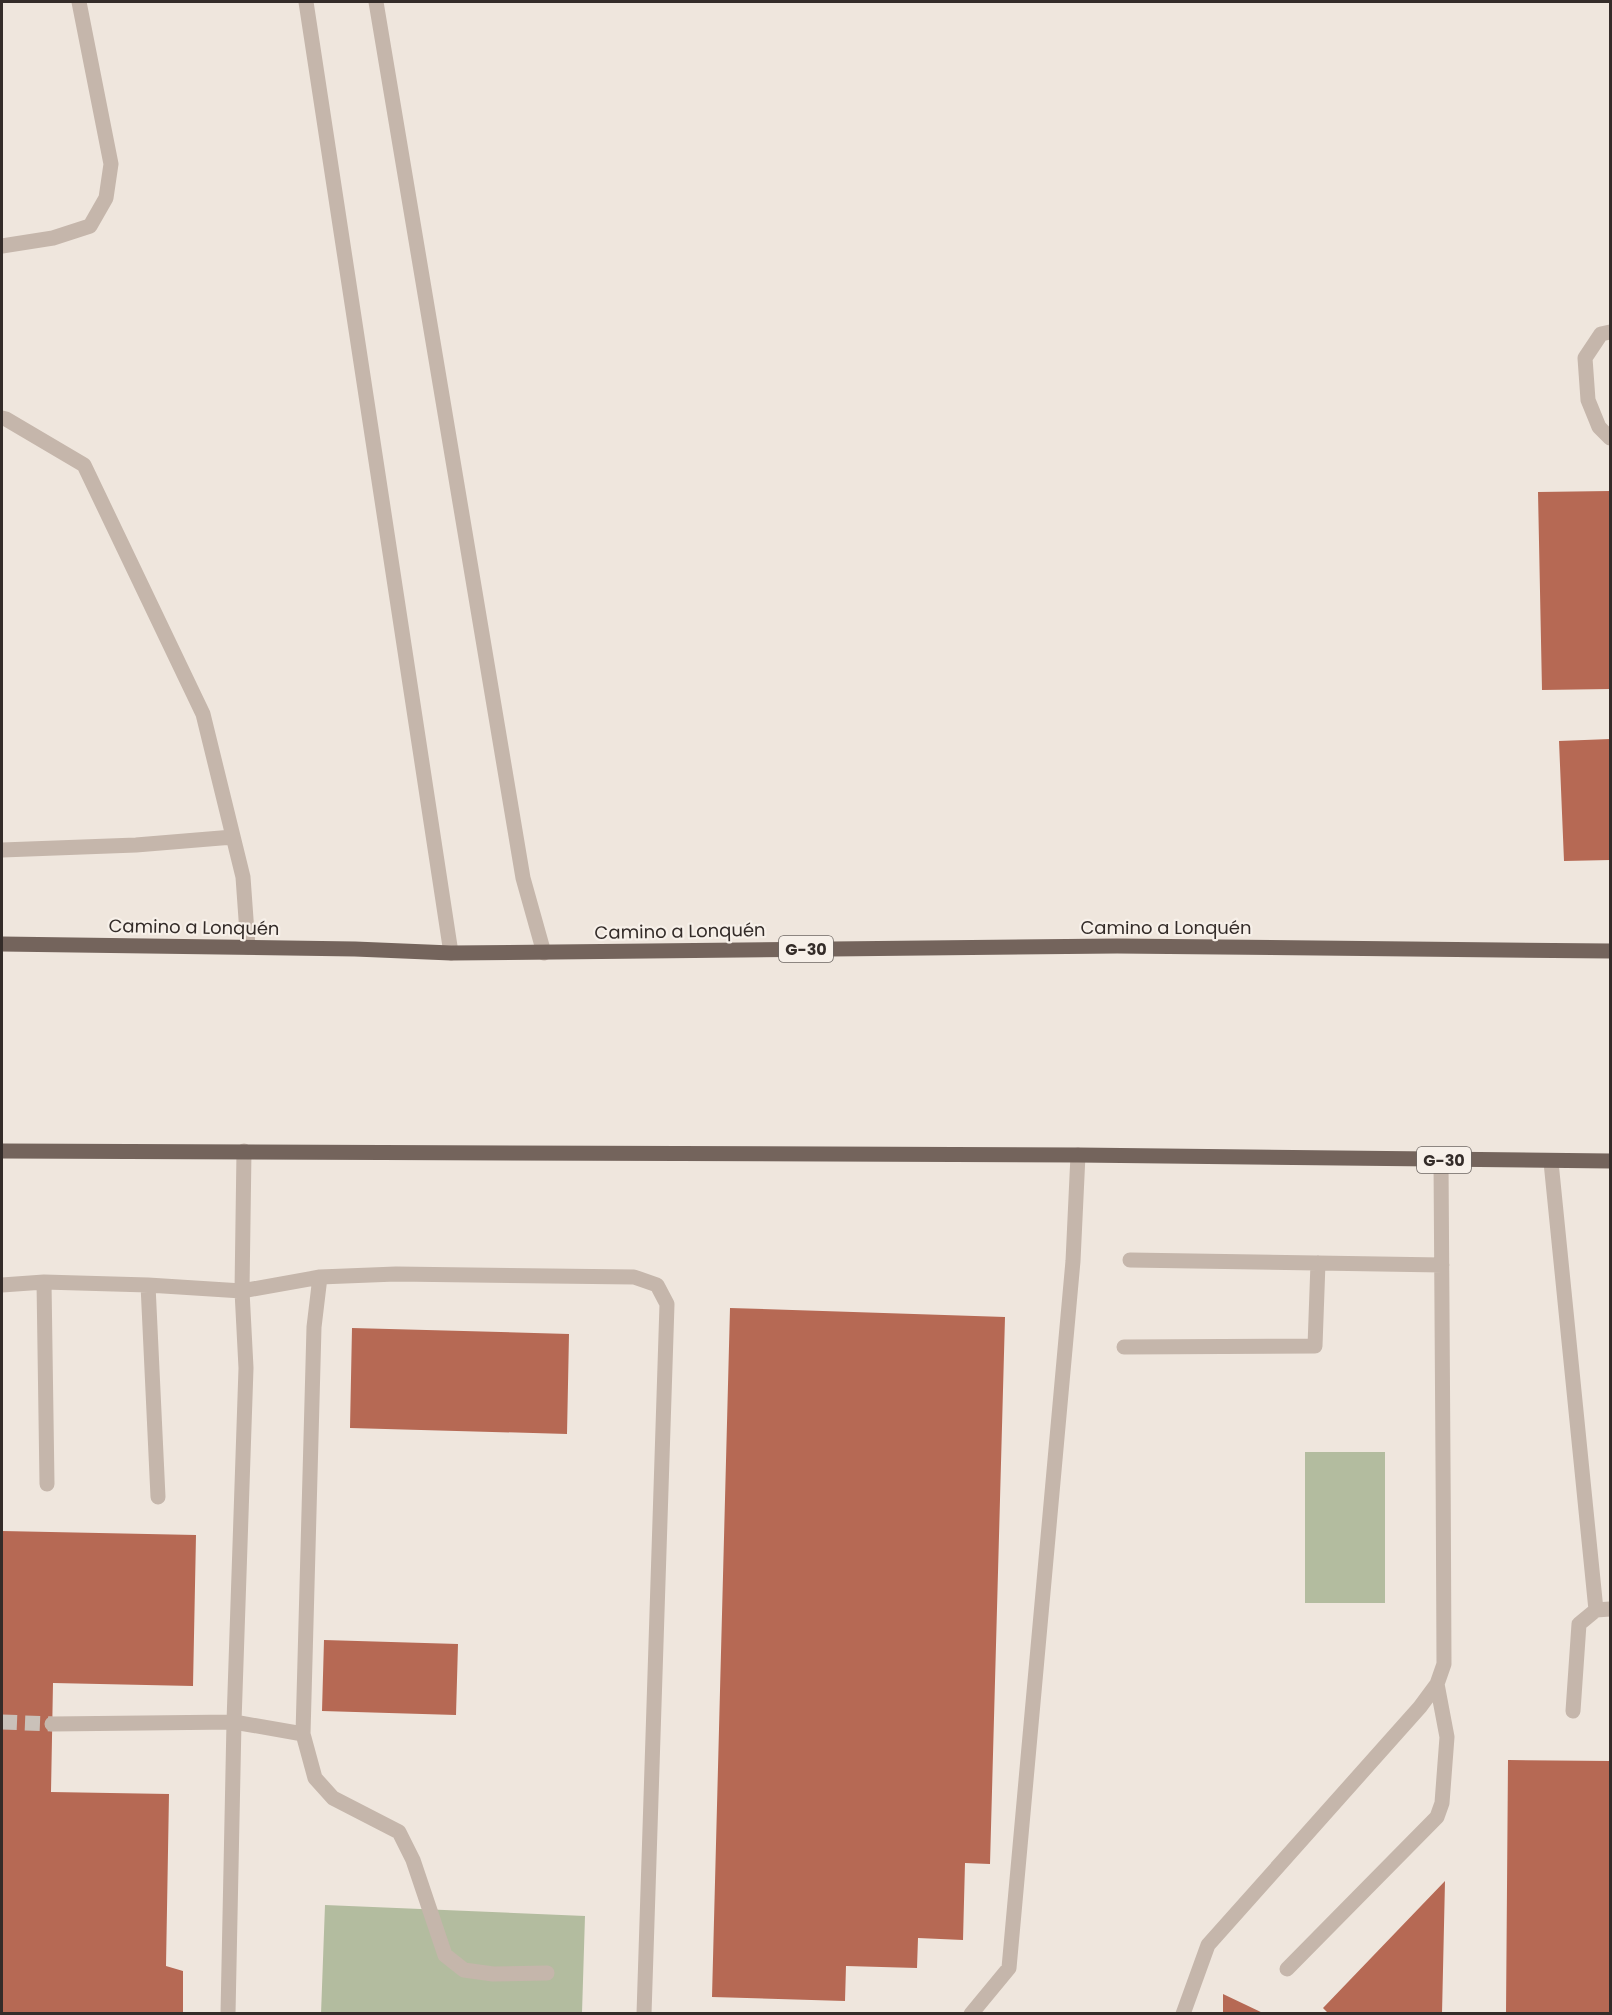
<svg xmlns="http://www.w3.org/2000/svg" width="1612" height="2015" font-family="Poppins,sans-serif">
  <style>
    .green { fill: #b3bc9f }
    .building { fill: #b66954 }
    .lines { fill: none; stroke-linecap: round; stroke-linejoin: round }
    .minor-tunnel { stroke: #cac1b9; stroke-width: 15; stroke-dasharray: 15 8; stroke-linecap: butt }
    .minor { stroke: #c5b6ab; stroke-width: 15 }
    .major { stroke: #74645c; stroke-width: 15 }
    .labels { text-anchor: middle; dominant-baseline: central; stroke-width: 4.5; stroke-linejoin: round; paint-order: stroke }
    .shield { fill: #f7f0e9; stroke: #6e6763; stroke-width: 1.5 }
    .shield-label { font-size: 16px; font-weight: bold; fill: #342c29 }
    .street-label { font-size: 18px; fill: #342c29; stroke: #f7f0e9 }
  </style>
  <rect width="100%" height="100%" fill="#efe6dd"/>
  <!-- green -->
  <path class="green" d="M1305 1452H1385V1603H1305Z
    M325 1905 585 1916 582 2013 321 2014Z"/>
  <!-- building -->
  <path class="building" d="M1610 491V689L1542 690 1538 492Z
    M1610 739V860L1564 861 1559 741Z
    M730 1308 1005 1317 990 1864 965 1863 963 1940 918 1938 917 1968 846 1966 845 2001 712 1997Z
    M352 1328 569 1334 567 1434 350 1428Z
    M2 1531 196 1535 193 1686 53 1683 51 1792 169 1794 166 1966 183 1971V2014H2Z
    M324 1640 458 1644 456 1715 322 1711Z
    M1508 1760 1610 1761V2014H1506Z
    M1445 1881 1442 2014H1329L1323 2008Z
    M1223 1994 1265 2014H1223Z"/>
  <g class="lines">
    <!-- minor-tunnel -->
    <path class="minor-tunnel" d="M2 1722 52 1724"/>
    <!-- minor -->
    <path class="minor" d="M306 2 451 953
      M376 2 523 878 544 953
      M2 246 53 238 90 226 106 198 111 164 79 2
      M1610 332 1601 334 1585 358 1588 400 1599 427 1610 438
      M2 418 6 419 84 465 203 714 243 877 248 947
      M2 850 136 845 233 837
      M1551 1162 1596 1610
      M1130 1260 1442 1265
      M44 1282 47 1484
      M2 1285 44 1282 148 1285 242 1291 320 1277
      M148 1285 158 1497
      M1124 1347 1315 1346 1318 1263
      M1573 1711 1579 1624 1596 1610 1610 1609
      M52 1724 234 1722 303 1734
      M1287 1969 1437 1817 1442 1803 1447 1737 1437 1684
      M547 1973 493 1974 464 1970 445 1955 413 1860 399 1832 333 1798 315 1778 303 1734 314 1327 320 1277 396 1274 634 1277 657 1285 667 1304 644 2014
      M228 2014 234 1722 246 1368 242 1291 244 1151
      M971 2014 1009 1968 1073 1261 1078 1155
      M1183 2014 1208 1945 1420 1707 1437 1684 1444 1664C1443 1496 1443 1328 1441 1160"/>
    <!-- major -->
    <path class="major" d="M2 944 355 949 451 953 1117 946 1610 951
      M2 1151 1078 1155 1610 1161"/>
  </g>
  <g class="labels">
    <!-- shield labels -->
    <g class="shield">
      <rect x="779" y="936" width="54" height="26" rx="4.5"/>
      <rect x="1417" y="1147" width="54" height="26" rx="4.5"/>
    </g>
    <g class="shield-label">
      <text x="806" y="949">G-30</text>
      <text x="1444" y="1160">G-30</text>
    </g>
    <!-- street labels -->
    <g class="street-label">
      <text transform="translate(194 927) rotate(1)">Camino a Lonquén</text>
      <text x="1166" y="927">Camino a Lonquén</text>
      <text transform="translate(680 931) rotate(-1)">Camino a Lonquén</text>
    </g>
  </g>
  <!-- border -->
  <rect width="1612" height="2015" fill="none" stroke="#342c29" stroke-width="6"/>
</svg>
